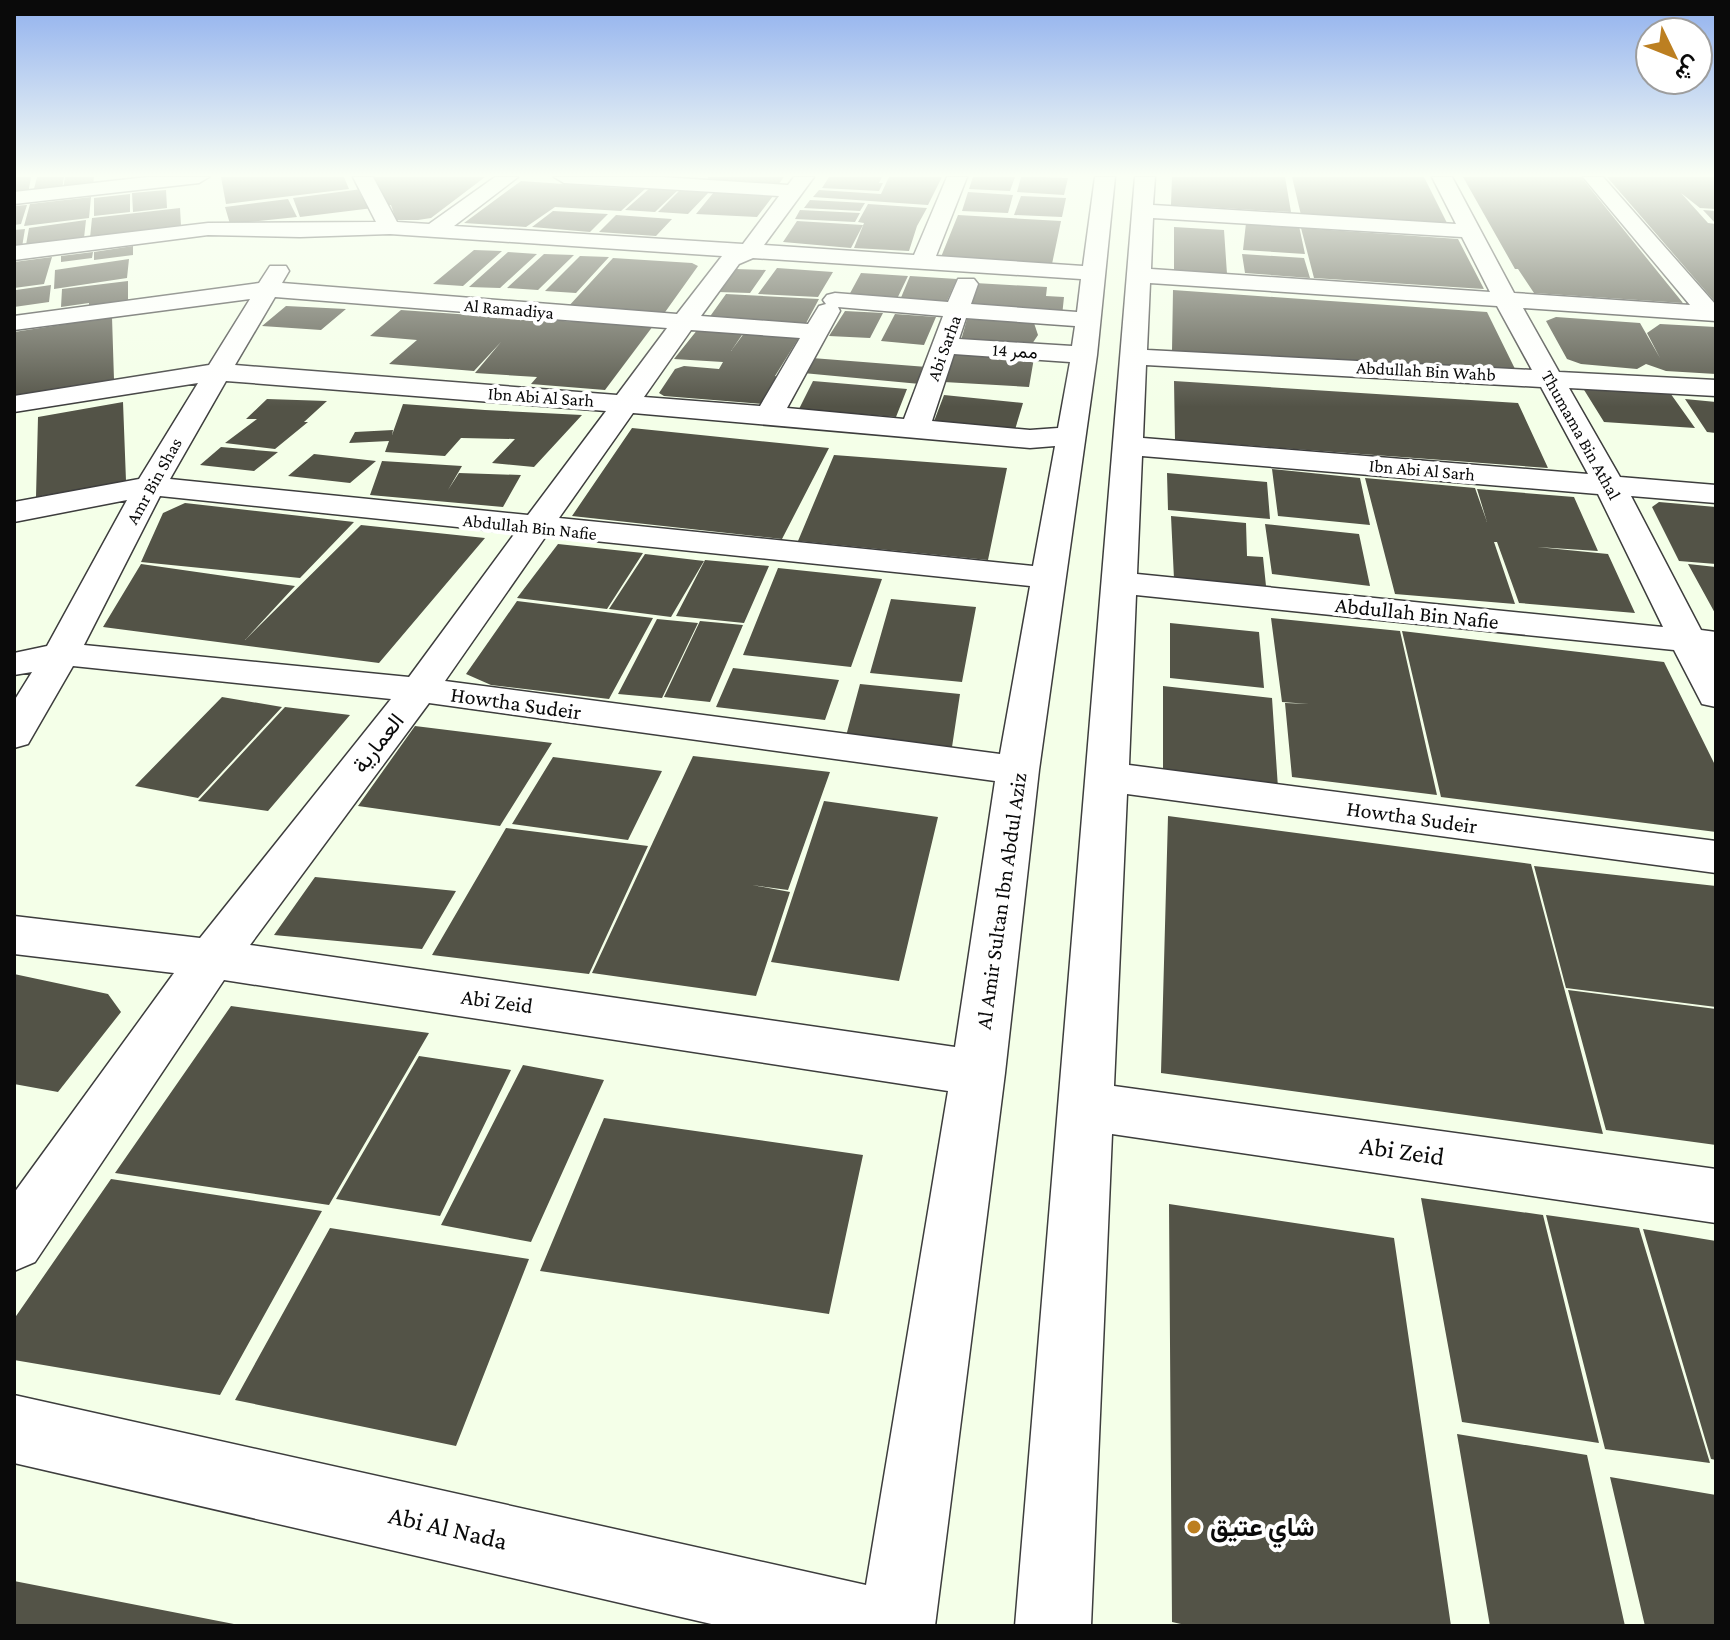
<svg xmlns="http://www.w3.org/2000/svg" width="1730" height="1640" font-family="'Crimson Pro',Vazirmatn,serif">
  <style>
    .building { fill: #535347 }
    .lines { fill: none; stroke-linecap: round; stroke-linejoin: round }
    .minor-casing { stroke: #3d3d3d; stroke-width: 3 }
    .minor { fill: #fff; fill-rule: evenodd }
    .poi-dot { fill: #bc7f21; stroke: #fff; stroke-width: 3 }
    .labels { text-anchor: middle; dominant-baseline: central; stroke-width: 8; stroke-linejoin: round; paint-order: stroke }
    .far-street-label { font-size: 18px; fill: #0a0a0a; stroke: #fff }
    .street-label { font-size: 22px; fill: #0a0a0a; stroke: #fff }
    .near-street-label { font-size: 26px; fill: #0a0a0a; stroke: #fff }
    .near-poi-label { font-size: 26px; font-weight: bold; fill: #0a0a0a; stroke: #fff; text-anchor: start }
  </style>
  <rect width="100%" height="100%" fill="#f4ffe8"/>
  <!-- building -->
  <path class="building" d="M14 177H31L28 194 14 195Z
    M37 177H64L62 189 33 193Z
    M65 177H94L93 186 63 189Z
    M221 177H344L349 189 226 204Z
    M368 177H485L431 218 418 220H396L391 205 383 206Z
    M708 177H784L778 185 708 180Z
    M829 177H882L879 183H883L879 191 822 188Z
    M889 177H942L928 205 813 197 819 190 881 194Z
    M973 177H1015L1010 191 969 189Z
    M1021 177H1043L1068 178 1064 195 1017 192Z
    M1172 177H1285L1291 212 1171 205Z
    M1292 177H1424L1447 223 1301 215Z
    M1463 177H1581L1683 303 1534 293 1518 269H1515Z
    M1607 177H1716V209L1700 208 1681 193 1708 223 1716 224 1703 210 1716 211V303Z
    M521 181 607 187 645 189 621 211 555 207 526 227 464 223Z
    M650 188 678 190 655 212 625 210Z
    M362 189 373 208 300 217 293 198Z
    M166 190 167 208 133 212 132 193Z
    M680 190 709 192 688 214 658 212Z
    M714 192 773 196 757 217 696 214Z
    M968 192 1013 195 1008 213 962 211Z
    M130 194V212L94 216V198Z
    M1021 196 1066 198 1062 217 1014 215Z
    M91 197 89 218 24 226 30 204Z
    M288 199 297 217 230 224 225 207Z
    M810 200 865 203 860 211 804 208Z
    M868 204 927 208 917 226 909 251 854 248 864 223 858 222Z
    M27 205 21 224 14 225V206Z
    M180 208 181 226 90 238 92 218Z
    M800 210 860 213 855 222 795 219Z
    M553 211 608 214 590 232 532 227Z
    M616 215 672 219 656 236 599 232Z
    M958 215 1061 221 1052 264 941 257Z
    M86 220 84 238 26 245 29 228Z
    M797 221 863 225 851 248 783 242Z
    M1246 223 1299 226 1305 254 1243 250Z
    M1174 227 1224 230 1227 274 1174 270Z
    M1301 228 1458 239 1484 289 1314 278Z
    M25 229 22 247 14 248V230Z
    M133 246V255L94 260V252Z
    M474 250 502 251 463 286 433 284Z
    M93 252 92 258 61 262V256Z
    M508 252 537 254 500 288 469 287Z
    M544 254 574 255 538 290 507 288Z
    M1242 254 1304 258 1310 278 1245 273Z
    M580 256 609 257 576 293 545 291Z
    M52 257 44 284 14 288V262Z
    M613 258 692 263 698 266 663 315 567 308Z
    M129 259 127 278 54 289 55 270Z
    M777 268 833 272 818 297 758 294Z
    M736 269 766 270 750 293 718 292Z
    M861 273 908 276 896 301 848 297Z
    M910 276 957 279 946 303 900 300Z
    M128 281V302L89 307V303L61 307 62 289Z
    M975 283 1047 287 1046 296 1064 297 1062 316 966 308Z
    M51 285 49 302 14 307 16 290Z
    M1173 290 1487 312 1516 371 1172 351Z
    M726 294 819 299 804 327 706 322Z
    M286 306 346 309 321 330 262 326Z
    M401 310 527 319 653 326 605 390 531 384 537 377 475 373 501 342 474 371 389 364 417 340 370 336Z
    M845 311 883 313 870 338 829 336Z
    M895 314 936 317 924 345 881 341Z
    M112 317 114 380 14 397V332Z
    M1556 317 1640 323 1660 358 1647 333 1660 324 1716 327V374L1666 371 1646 364 1637 369 1581 364 1567 359 1546 321Z
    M967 319 1034 323 1038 335 1030 347 960 344Z
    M698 329 744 332 731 351 745 332 800 336 775 376 778 377 763 404 664 396 659 393 675 369 684 366 719 369 723 362 674 359Z
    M955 353 1034 358 1029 387 944 382Z
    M812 358 927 367 920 384 803 373Z
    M813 381 907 389 896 417 799 409Z
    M1174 381 1518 403 1548 468 1175 440Z
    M1581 385 1668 390 1695 428 1604 422Z
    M944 395 1023 403 1014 433 933 424Z
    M267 399 327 401 304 422H308L275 449 225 443 257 419H246Z
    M1685 399 1716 402V433L1707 432Z
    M123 402 126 481 36 497 38 417Z
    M403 404 485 410 582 415 534 467 492 463 515 439 461 438 445 456 385 452 389 441 349 443 355 432 393 430 392 435Z
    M632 428 829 448 782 539 572 516Z
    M221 447 278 452 254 471 200 465Z
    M314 454 376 461 350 483 288 476Z
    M834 455 1007 468 988 560 798 541Z
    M382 461 462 466 448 490 459 473 521 475 503 507 370 495Z
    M1272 469 1360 478 1370 525 1278 516Z
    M1167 473 1267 482 1270 519 1168 510Z
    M1365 478 1475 488 1487 522 1477 489 1574 497 1598 551 1537 547 1608 554 1635 613 1519 603 1497 542H1494L1515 604 1395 594Z
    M1659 502 1716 507V564L1679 561 1652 507Z
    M185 503 354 522 300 578 141 562 163 513Z
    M1171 516 1246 523 1247 556 1263 557 1266 586 1174 579Z
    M1265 524 1359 534 1370 586 1272 574Z
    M361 525 485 538 379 663 103 627 141 564 295 586 245 640Z
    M558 544 643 553 607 609 517 598Z
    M645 554 704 561 671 617 609 609Z
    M705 560 769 566 744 623 676 616Z
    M1688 564 1716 567V615Z
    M778 568 882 579 851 667 743 655Z
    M891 599 976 607 962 682 870 673Z
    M517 601 653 618 609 699 491 685 466 674Z
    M1271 618 1400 631 1437 795 1292 777 1285 703 1309 704 1282 702Z
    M657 619 698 623 662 698 618 694Z
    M700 621 743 625 710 702 664 697Z
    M1170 623 1259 632 1264 688 1170 678Z
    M1402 631 1664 662 1716 767V832L1441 797Z
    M733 668 839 680 825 720 716 707Z
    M860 684 960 694 952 747 846 736Z
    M1163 686 1272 698 1278 788 1163 773Z
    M222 697 282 707 198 798 135 786Z
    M285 707 350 715 268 811 198 801Z
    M415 726 552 743 500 826 358 806Z
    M693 756 830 772 788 890 752 885 790 892 756 996 592 973Z
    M553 757 662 771 628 840 512 824Z
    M824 801 938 817 899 981 771 962Z
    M1168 816 1531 864 1603 1134 1161 1073Z
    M506 828 648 846 589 974 432 955Z
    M1534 866 1716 886V1007L1566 988Z
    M315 877 456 891 422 949 274 935Z
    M14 974 108 994 121 1012 58 1092 14 1084Z
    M1568 990 1716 1009V1145L1606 1130Z
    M231 1006 429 1033 329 1205 115 1173Z
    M419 1056 511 1070 440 1216 336 1199Z
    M523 1065 604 1080 531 1242 441 1225Z
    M604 1118 863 1155 829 1314 540 1271Z
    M111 1179 322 1211 220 1395 14 1360V1319Z
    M1421 1198 1543 1215 1599 1443 1462 1422Z
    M1169 1204 1394 1238 1451 1626H1190L1172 1622Z
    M1546 1215 1639 1228 1710 1463 1605 1449Z
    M330 1228 529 1259 456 1446 235 1400Z
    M1643 1229 1716 1241V1460L1711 1459Z
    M1457 1434 1587 1455 1625 1626H1490Z
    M1610 1477 1716 1495V1626H1645Z
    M14 1581 239 1625V1626H14Z"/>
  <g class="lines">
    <!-- minor casing -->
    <g class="minor-casing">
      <path id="minor" d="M147 177H209L199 183 14 204V192Z
        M353 177H373L397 222 429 224 495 177H518L454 226 743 244 779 196 564 183 554 177H661L788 185 794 177H814L764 245 914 255 947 177H967L936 256 1083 266 1095 177H1115L1097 355 1039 770 1005 1073 935 1626H720L14 1463V1395L866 1585 948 1091 224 980 35 1262 14 1271V1193L174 973 14 954V916L200 938 391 699 73 666 28 744 14 748V701L32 672 14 675V653L47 646 127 500 14 522V502L139 479 198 383 14 412V396L209 365 250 299 14 330V316L259 283 270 266H286L289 271 282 283 677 314 722 256 390 234 300 237 208 235 14 260V246L208 223 376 222ZM753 258 1081 279 1077 312 971 304 978 284 974 279H958L948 302 835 293 827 295 823 300 826 304 819 306 808 324 701 316 739 264ZM275 297 667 328 617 395 235 365ZM838 307 943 316 904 419 787 408 840 311ZM966 318 1075 326 1072 346 959 339ZM691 330 800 338 760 406 644 397ZM954 354 1070 362 1058 428 1030 430 932 421ZM226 381 606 411 528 515 170 479ZM633 413 1030 448 1055 446 1033 566 559 518ZM160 496 515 533 409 677 84 645ZM546 536 1030 586 1000 754 445 681ZM429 703 995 781 955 1047 250 945Z
        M1135 177H1155L1153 205 1456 224 1432 177H1452L1514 293 1690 305 1583 177H1603L1716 305V321L1523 308 1559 372 1716 380V396L1569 388 1620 477 1716 485V503L1631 496 1701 630 1716 632V707L1702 704 1674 650 1136 595 1129 765 1716 841V873L1127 794 1114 1086 1716 1169V1223L1112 1134 1091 1626H1015ZM1153 218 1462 237 1490 292 1151 269ZM1150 283 1497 306 1532 370 1147 350ZM1146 365 1541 387 1588 474 1143 438ZM1142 456 1598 494 1663 627 1137 574Z"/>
    </g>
    <!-- minor -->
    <use href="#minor" class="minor"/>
  </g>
  <!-- sky -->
  <linearGradient id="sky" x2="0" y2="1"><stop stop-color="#91b1ee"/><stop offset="0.43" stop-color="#fafff5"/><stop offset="1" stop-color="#fafff5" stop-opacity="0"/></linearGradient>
  <rect width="1730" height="407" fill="url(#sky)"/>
  <!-- markers -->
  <circle class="poi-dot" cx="1194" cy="1527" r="8"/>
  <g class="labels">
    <!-- far-street labels -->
    <g class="far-street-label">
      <text transform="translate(509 309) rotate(5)">Al Ramadiya</text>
      <text transform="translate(944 348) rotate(-70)">Abi Sarha</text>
      <text transform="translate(1015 351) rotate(4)">ممر 14</text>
      <text transform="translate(1426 371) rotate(3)">Abdullah Bin Wahb</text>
      <text transform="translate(541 397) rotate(4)">Ibn Abi Al Sarh</text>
      <text transform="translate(1581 435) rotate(61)">Thumama Bin Athal</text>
      <text transform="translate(1422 470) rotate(5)">Ibn Abi Al Sarh</text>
      <text transform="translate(154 481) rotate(-61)">Amr Bin Shas</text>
      <text transform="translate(530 527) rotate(6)">Abdullah Bin Nafie</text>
    </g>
    <!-- street labels -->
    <g class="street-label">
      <text transform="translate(1417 613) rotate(6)">Abdullah Bin Nafie</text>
      <text transform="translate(516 703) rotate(8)">Howtha Sudeir</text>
      <text transform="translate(378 743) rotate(-52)">العمارية</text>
      <text transform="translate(1412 817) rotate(8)">Howtha Sudeir</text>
      <text transform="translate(1001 901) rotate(-82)">Al Amir Sultan Ibn Abdul Aziz</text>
      <text transform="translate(497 1001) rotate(8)">Abi Zeid</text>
    </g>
    <!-- near-street labels -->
    <g class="near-street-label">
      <text transform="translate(1402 1151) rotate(8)">Abi Zeid</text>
      <text transform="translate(448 1528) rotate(13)">Abi Al Nada</text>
    </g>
    <!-- near-poi labels -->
    <g class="near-poi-label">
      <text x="1210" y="1527">شاي عتيق</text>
    </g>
  </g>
  <!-- border -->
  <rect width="1730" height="1640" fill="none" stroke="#0a0a0a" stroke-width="32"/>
  <!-- north arrow -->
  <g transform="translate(1674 56) rotate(133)"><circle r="38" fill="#ffffff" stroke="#9d9d9d" stroke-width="2"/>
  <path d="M0-6L14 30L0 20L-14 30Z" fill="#bc7f21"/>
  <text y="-12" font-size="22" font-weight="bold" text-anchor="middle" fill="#0a0a0a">ش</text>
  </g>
</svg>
